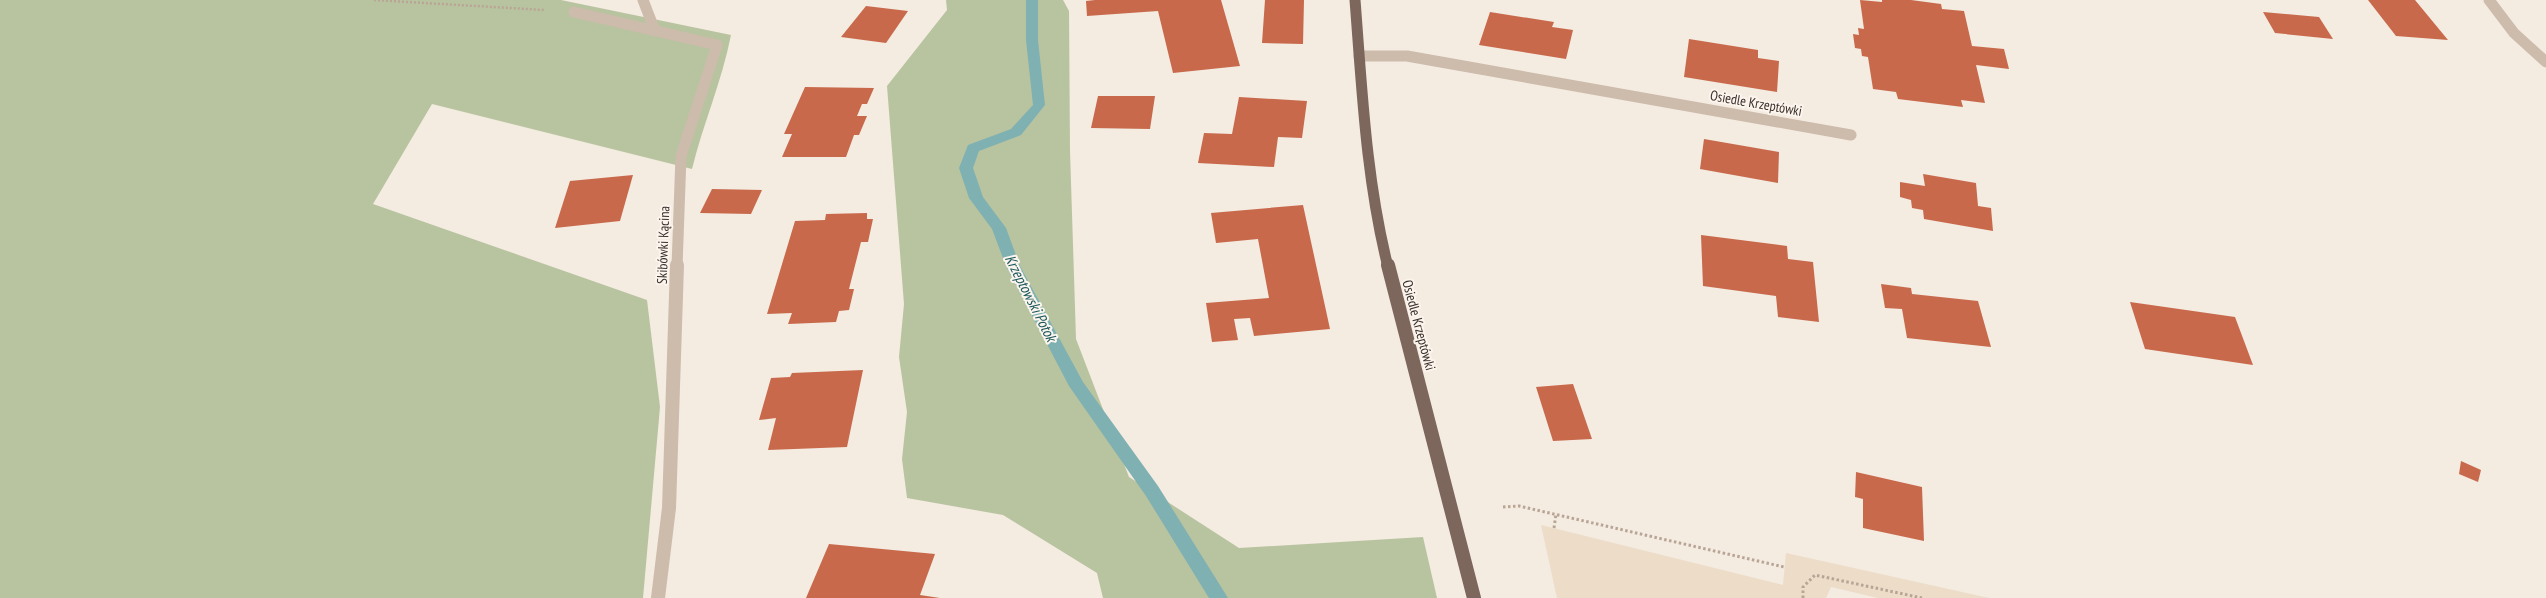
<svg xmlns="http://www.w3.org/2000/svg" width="2546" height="598" font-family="'PT Sans Narrow',sans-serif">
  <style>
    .green { fill: #b8c4a0 }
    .plaza { fill: #ecdcc8 }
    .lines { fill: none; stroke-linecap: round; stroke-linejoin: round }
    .stream { fill: #7fb0b2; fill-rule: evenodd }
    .building { fill: #c8694b }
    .path-far1 { stroke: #b9a596; stroke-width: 2.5; stroke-dasharray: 2 2; stroke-linecap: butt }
    .path { stroke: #b9a596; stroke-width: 3; stroke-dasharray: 2.5 2.5; stroke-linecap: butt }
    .minor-far1 { stroke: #cdbbac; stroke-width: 11 }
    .minor { stroke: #cdbbac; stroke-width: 14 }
    .major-far1 { stroke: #7d675c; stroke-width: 11 }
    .major { stroke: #7d675c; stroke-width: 14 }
    .labels { text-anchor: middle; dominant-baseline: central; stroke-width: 4; stroke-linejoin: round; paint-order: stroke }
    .street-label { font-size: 14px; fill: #3b302b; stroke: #fbf5ee }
    .water-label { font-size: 15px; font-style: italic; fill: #1f5a5e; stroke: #fbf5ee }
  </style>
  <rect width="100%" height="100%" fill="#f4ebe1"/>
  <!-- green -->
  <path class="green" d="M0 0H561L731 35C722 81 703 124 692 169L432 104 373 204 647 300 660 407 643 598H0Z
    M946 0H1063L1069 11 1070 151 1076 339 1129 477 1239 548 1423 537 1437 598H1103L1097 573 1003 515 907 498 902 459 907 412 899 357 904 304 887 86 947 10Z"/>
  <!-- plaza -->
  <path class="plaza" d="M1541 525 1783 585 1786 553 1989 598H1878L1831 587 1826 598H1557Z"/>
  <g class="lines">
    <!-- stream -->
    <path class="stream" d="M1026 0H1038V40L1045 105 1021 135 979 151 973 168 983 197 1006 228 1020 266 1083 382 1158 486 1228 598H1209L1146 496 1069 386 1006 266 992 229 969 198 959 168 968 145 1011 129 1033 105 1026 40Z"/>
  </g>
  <!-- building -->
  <path class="building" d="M1095 0H1221L1240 66 1173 73 1158 11 1087 16 1086 1Z
    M1265 0H1304L1303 44 1262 43Z
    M1860 0 1882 2V0H1911L1941 4 1942 9 1964 11 1972 46 2004 49 2009 69 1976 65 1985 103 1961 100 1963 107 1898 99 1896 92 1873 89 1868 57 1862 56 1861 49 1855 48 1853 34 1859 35 1858 28 1864 29Z
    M2368 0H2415L2448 40 2396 36Z
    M866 6 908 11 886 43 841 37Z
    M1490 12 1554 22 1552 27 1573 30 1566 59 1479 45Z
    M2263 12 2319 17 2333 39 2275 33Z
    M1689 39 1758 50V58L1779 61 1777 92 1684 77Z
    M805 87 874 88 867 104H862L857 116H867L859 135H854L846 157H782L792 134H784Z
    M1098 96H1155L1150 129 1091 128Z
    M1239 97 1307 101 1302 138 1278 137 1274 167 1198 163 1204 133 1232 134Z
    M1704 139 1779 152 1778 183 1700 169Z
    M1923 174 1976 183 1978 206 1991 208 1993 231 1924 219 1923 210 1912 208 1911 200 1900 197V182L1925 186Z
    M633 175 620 221 555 228 570 181Z
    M712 189 762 190 751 214 700 213Z
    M1303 205 1330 329 1254 336 1250 318 1234 319 1238 340 1212 342 1206 303 1269 298 1258 239 1216 243 1211 213Z
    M867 213V219H873L868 242H861L849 289H854L849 310 839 311 836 322 788 324 792 313 767 314 795 221 825 220 826 214Z
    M1701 235 1787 246 1788 259 1813 262 1819 322 1778 317 1776 296 1703 286Z
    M1881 284 1911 288 1912 294 1978 301 1991 347 1907 338 1902 309 1885 308Z
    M2130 302 2235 317 2253 365 2145 349Z
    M863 370 847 447 768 450 776 418 759 420 771 378 790 377 792 373Z
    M1573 384 1592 439 1553 441 1536 387Z
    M2461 461 2481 470 2478 482 2459 474Z
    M1856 472 1922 487 1924 541 1863 528V499L1855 497Z
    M829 544 935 554 920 595 940 598H806Z"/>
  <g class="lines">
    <!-- path-far1 -->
    <path class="path-far1" d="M374 0 544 10"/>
    <!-- path -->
    <path class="path" d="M1503 507 1519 506 1784 567
      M1554 528 1556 514
      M1803 598V587L1815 575 1922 598"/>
    <!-- minor-far1 -->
    <path class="minor-far1" d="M643 0 655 31
      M2489 0 2514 33 2546 62
      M574 12 717 45 681 156 677 267
      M1359 56H1407L1851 135"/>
    <!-- minor -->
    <path class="minor" d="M658 598 669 508 677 265"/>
    <!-- major-far1 -->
    <path class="major-far1" d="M1355 0C1362 89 1366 180 1388 267"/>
    <!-- major -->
    <path class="major" d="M1388 265 1474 598"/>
  </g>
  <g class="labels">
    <!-- street labels -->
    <g class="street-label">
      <text transform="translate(1756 103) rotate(10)">Osiedle Krzeptówki</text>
      <text transform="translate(663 245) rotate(-88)">Skibówki Kącina</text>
      <text transform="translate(1419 325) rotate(75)">Osiedle Krzeptówki</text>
    </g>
    <!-- water labels -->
    <g class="water-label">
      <text transform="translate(1031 298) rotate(63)">Krzeptowski Potok</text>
    </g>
  </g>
</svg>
